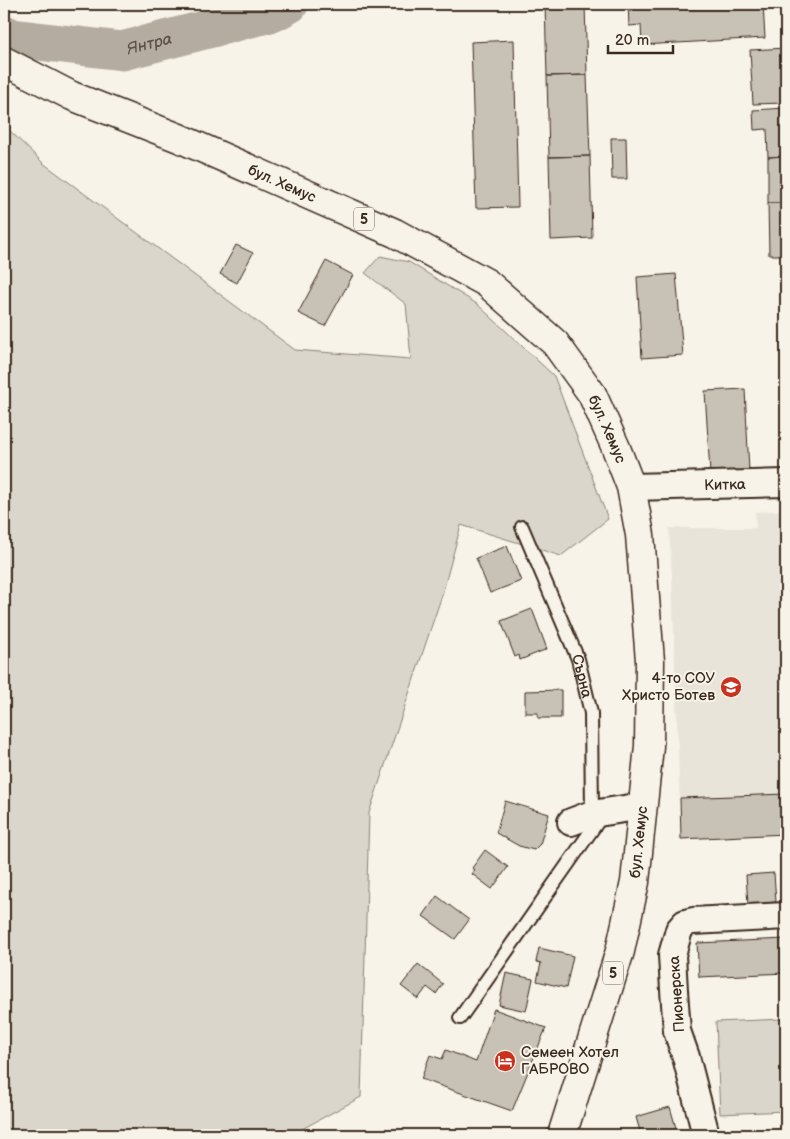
<svg xmlns="http://www.w3.org/2000/svg" width="790" height="1139" font-family="'Balsamiq Sans',sans-serif">
  <style>
    .built { fill: #e9e4d9 }
    .green { fill: #dbd6cb; stroke: #8b8074 }
    .lines { fill: none; stroke-linecap: round; stroke-linejoin: round }
    .river { stroke: #b4aca0; stroke-width: 39 }
    .building { fill: #c8c1b6; stroke: #3b2a1e }
    .lane-casing { stroke: #3b2a1e; stroke-width: 16 }
    .street-casing { stroke: #3b2a1e; stroke-width: 30 }
    .primary-casing { stroke: #3b2a1e; stroke-width: 31 }
    .lane { stroke: #f7f3e8; stroke-width: 12 }
    .street { stroke: #f7f3e8; stroke-width: 26 }
    .primary { stroke: #f7f3e8; stroke-width: 28 }
    .labels { text-anchor: middle; dominant-baseline: central; stroke-width: 4; stroke-linejoin: round; paint-order: stroke }
    .shield { fill: #f7f3e8; stroke: #73665b; stroke-width: 1 }
    .shield-label { font-size: 14px; font-weight: bold; fill: #3b2a1e }
    .street-label { font-size: 15px; fill: #3b2a1e; stroke: #f7f3e8 }
    .poi-label { font-size: 15px; fill: #3b2a1e; stroke: #f7f3e8; text-anchor: end }
    .water-label { font-size: 16px; font-style: italic; fill: #5f5145; stroke: #f7f3e8 }
  </style>
  <rect width="100%" height="100%" fill="#f7f3e8"/>
  <filter id="ink" filterUnits="userSpaceOnUse"><feTurbulence type="fractalNoise" baseFrequency=".02" numOctaves="2"/><feDisplacementMap in="SourceGraphic" scale="10" xChannelSelector="R" yChannelSelector="G"/><feConvolveMatrix kernelMatrix="1 2 1 2 8 2 1 2 1" color-interpolation-filters="sRGB"/></filter>
  <g filter="url(#ink)">
    <!-- built -->
    <path class="built" d="M786 510V834L681 839 672 576 669 528H756L755 512Z"/>
    <!-- green -->
    <path class="green" d="M4 125 43 163 295 350 411 359 406 304 365 273 380 256 409 262 477 304 554 376 608 519 561 556 461 525 442 595 369 813 361 1097 291 1135H4Z
      M783 1019 786 1111 720 1114 716 1022Z"/>
    <g class="lines">
      <!-- river -->
      <path class="river" id="s1" d="M4 34 12 38 122 51 274 12 289 4"/>
    </g>
    <!-- building -->
    <path class="building" d="M545 4H585L587 75 547 76Z
      M628 4H677V9L706 7 705 4H763L765 38 642 45 641 25 629 26Z
      M514 40 518 207 476 208 471 42Z
      M786 48V103L753 104 750 50Z
      M587 75 590 156 549 157 547 76Z
      M786 108V156L768 157 767 129 754 130 753 110Z
      M611 138H626L627 179H612Z
      M590 156 592 238 551 240 549 157Z
      M786 156V203H768V157Z
      M768 203H786V255H769Z
      M236 245 253 253 237 283 220 274Z
      M326 261 353 275 325 326 298 313Z
      M676 274 683 355 642 358 637 277Z
      M745 389 749 471 710 473 705 391Z
      M507 546 521 581 490 593 476 558Z
      M532 609 547 649 520 660 519 655 515 657 501 621Z
      M561 690V718H538V713H525V691Z
      M786 794V834L681 839 680 798Z
      M505 801 549 814 540 844 534 850 519 846 496 833Z
      M485 850 508 867 492 889 472 874 475 870 472 868Z
      M774 873 776 902 748 905 746 875Z
      M437 896 469 920 455 939 423 916Z
      M786 939V973L699 977 697 943Z
      M539 948 573 956 566 988 537 981 541 963 536 962Z
      M418 964 443 984 436 994 427 987 418 999 401 986Z
      M506 973 533 979 526 1011 499 1005Z
      M494 1009 546 1028 512 1111 421 1079 430 1055 442 1059 446 1050 476 1062Z
      M670 1107 678 1135H641L636 1117Z"/>
    <g class="lines">
      <!-- lane casing -->
      <g class="lane-casing">
        <g id="lane">
          <path id="s2" d="M522 527 578 659 591 713 592 814"/>
          <path d="M460 1018 603 814"/>
        </g>
      </g>
      <!-- street casing -->
      <g class="street-casing">
        <g id="street">
          <path id="s3" d="M631 487 786 483"/>
          <path d="M571 822 592 814 643 806"/>
          <path d="M706 1135 686 1057 677 1031 674 990 672 955 679 930 685 923 693 921 786 916"/>
        </g>
      </g>
      <!-- primary casing -->
      <g class="primary-casing">
        <g id="primary">
          <path id="s4" d="M4 61 72 96 179 138 395 233 487 283 555 343 592 394 616 448 631 487 640 535 650 661 649 746 635 882 620 951 562 1135"/>
        </g>
      </g>
      <!-- lane -->
      <use href="#lane" class="lane"/>
      <!-- street -->
      <use href="#street" class="street"/>
      <!-- primary -->
      <use href="#primary" class="primary"/>
    </g>
  </g>
  <!-- icons -->
  <defs>
    <g id="school-disc" transform="scale(1.125)"><circle r="9.5" fill="#c8321e" stroke="#f7f3e8"/><path d="M0-5L7-2L0 1L-7-2ZM-4 1L0 2.5L4 1V4Q0 6-4 4Z" fill="#fff"/></g>
    <g id="hotel-disc" transform="scale(1.125)"><circle r="9.5" fill="#c8321e" stroke="#f7f3e8"/><path d="M-6-4.5h1.5V1H6V5H4.5V3h-9V5H-6ZM-4 0a1.8 1.8 0 1 1 3.6 0ZM.5 0V-2.5h3Q6-2.5 6 0Z" fill="#fff"/></g>
  </defs>
  <g fill-rule="evenodd">
    <use href="#school-disc" x="731" y="687"/>
    <use href="#hotel-disc" x="505" y="1061"/>
  </g>
  <g class="labels">
    <!-- shield labels -->
    <g class="shield">
      <rect x="354" y="207.5" width="20" height="23" rx="4"/>
      <rect x="603" y="961.5" width="20" height="23" rx="4"/>
    </g>
    <g class="shield-label">
      <text x="364" y="219">5</text>
      <text x="613" y="973">5</text>
    </g>
    <!-- street labels -->
    <g class="street-label">
      <text stroke="none"><textPath href="#s4" startOffset="304">бул. Хемус</textPath></text>
      <text stroke="none"><textPath href="#s4" startOffset="724">бул. Хемус</textPath></text>
      <text stroke="none"><textPath href="#s3" startOffset="94">Китка</textPath></text>
      <text stroke="none"><textPath href="#s2" startOffset="161">Сърна</textPath></text>
      <text transform="translate(639 842) rotate(-84)">бул. Хемус</text>
      <text transform="translate(677 994) rotate(-94)">Пионерска</text>
    </g>
    <!-- poi labels -->
    <g class="poi-label">
      <text x="715" y="678">4-то СОУ<tspan x="715" dy="17">Христо Ботев</tspan></text>
      <text x="521" y="1052" text-anchor="start">Семеен Хотел<tspan x="521" dy="17">ГАБРОВО</tspan></text>
    </g>
    <!-- water labels -->
    <g class="water-label">
      <text stroke="none"><textPath href="#s1" startOffset="148">Янтра</textPath></text>
    </g>
  </g>
  <!-- margin -->
  <rect width="790" height="1139" fill="none" stroke="#f7f3e8" stroke-width="20"/>
  <rect x="10" y="10" width="770" height="1119" fill="none" stroke="#3b2a1e" stroke-width="2" filter="url(#ink)"/>
  <!-- scale -->
  <path d="M608 45v8h65v-8" fill="none" stroke="#3b2a1e" stroke-width="2.5"/>
  <text x="615" y="45" font-size="15" fill="#3b2a1e" stroke="#f7f3e8" stroke-width="4" paint-order="stroke">20 m</text>
</svg>
